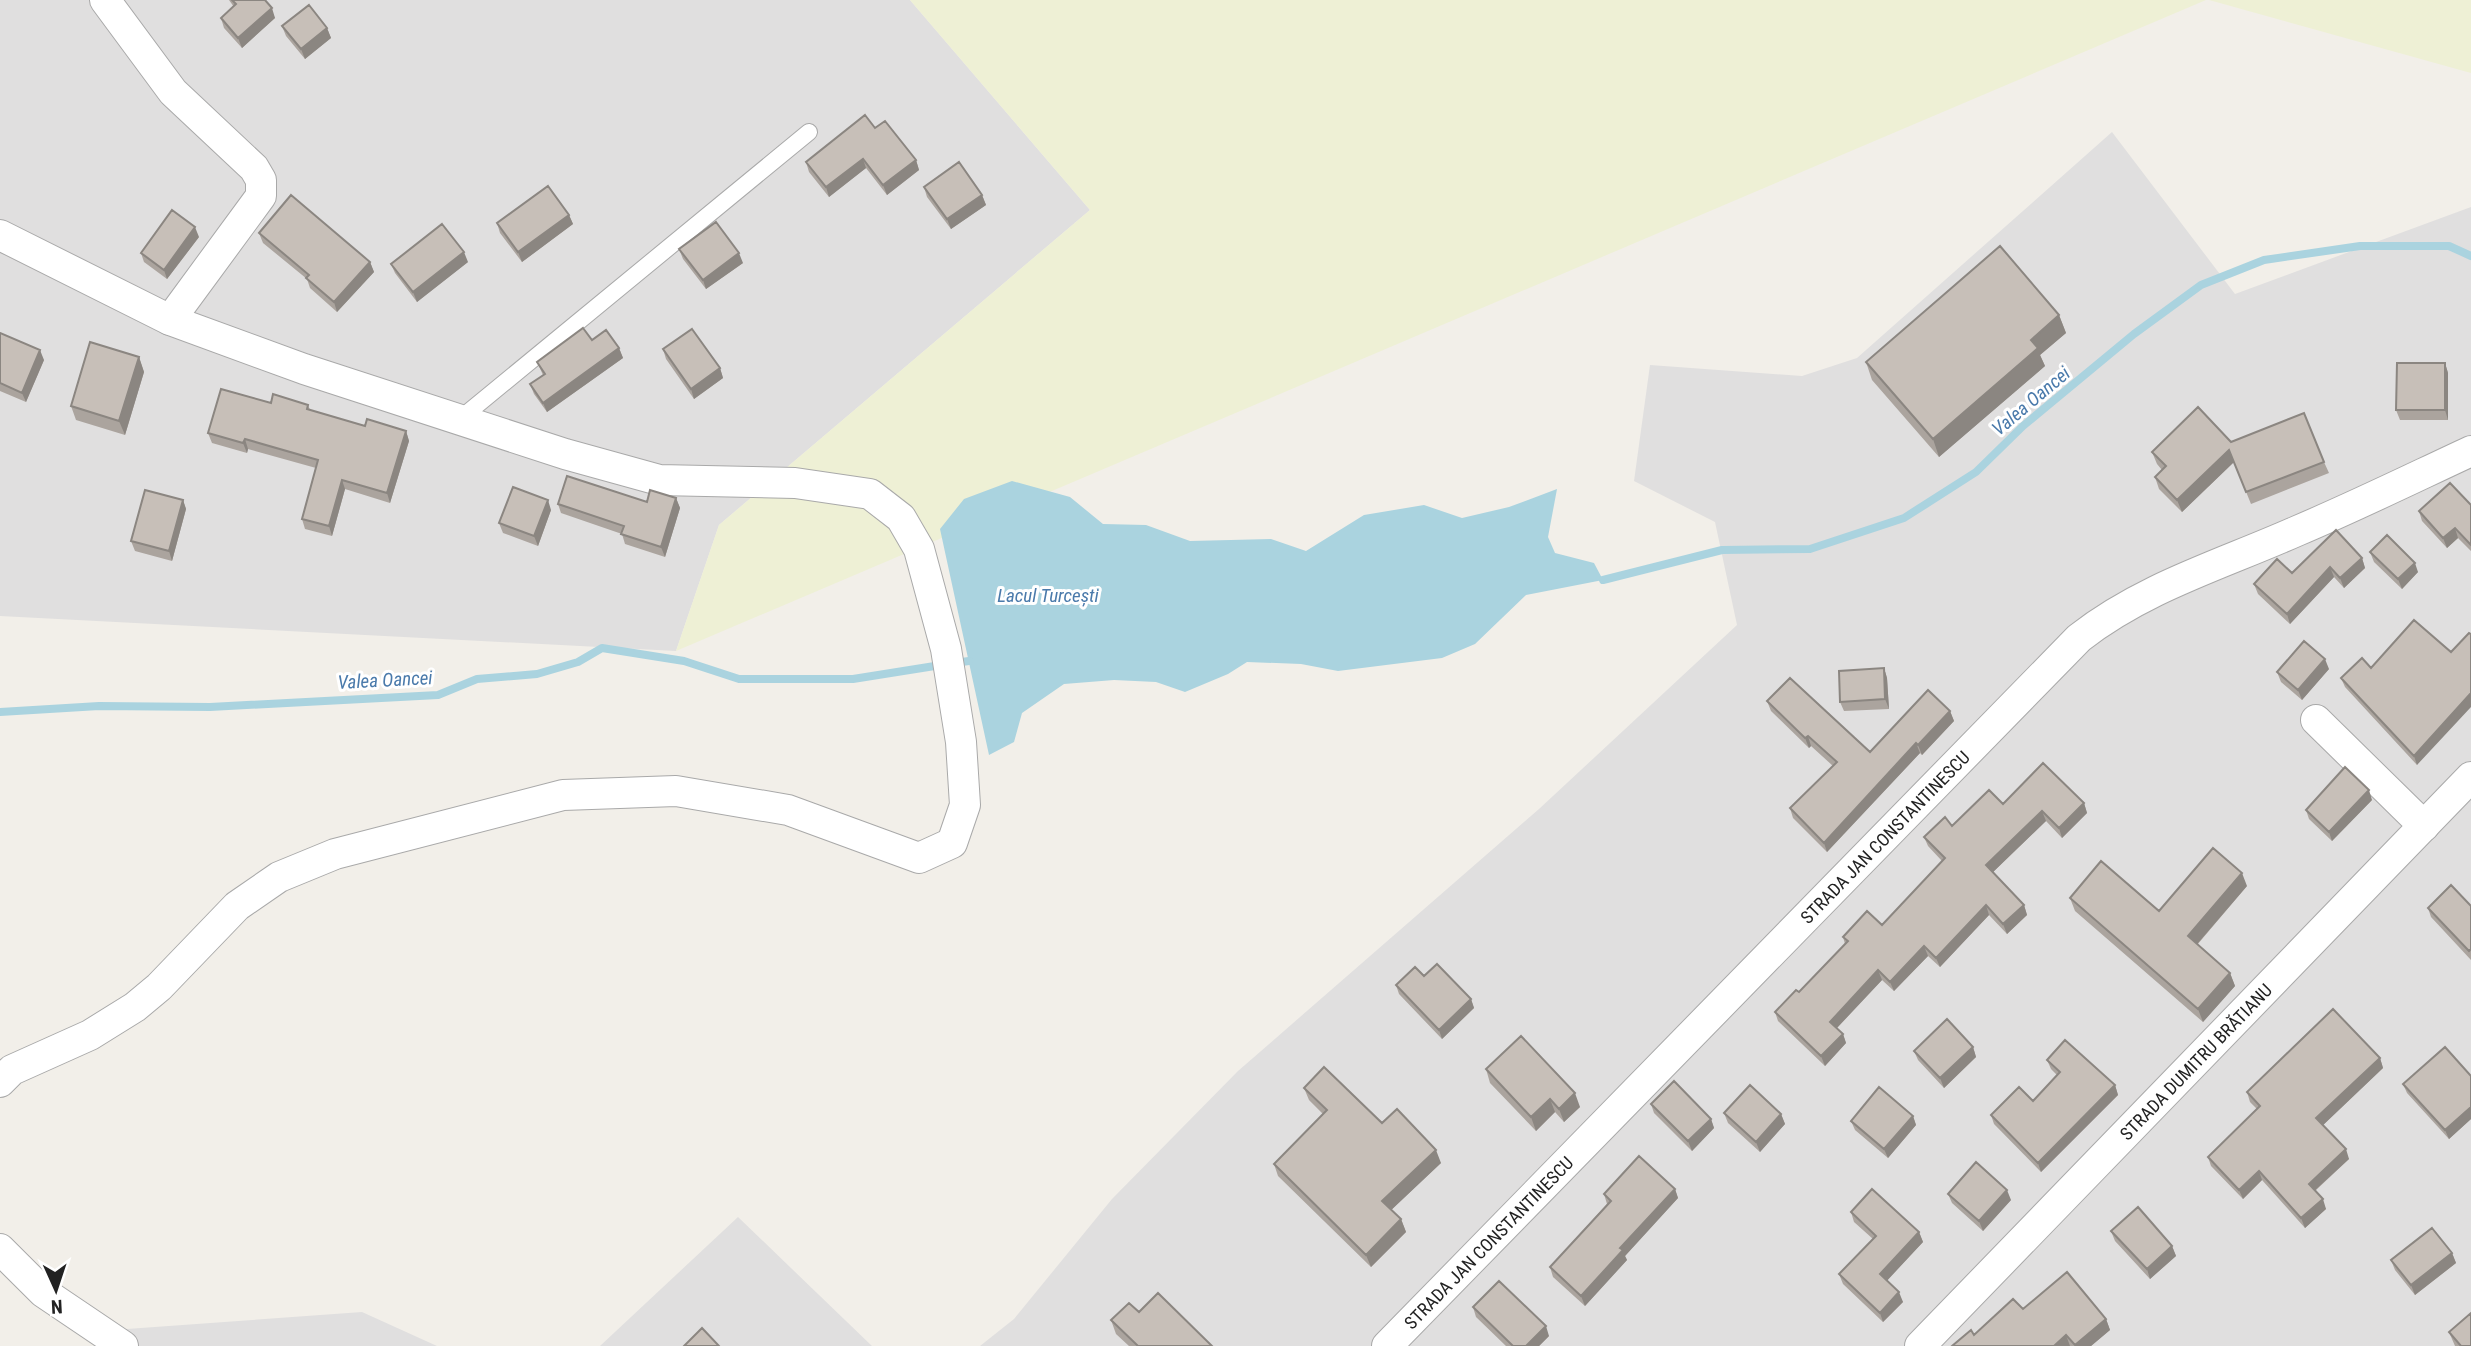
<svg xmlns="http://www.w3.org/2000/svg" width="2471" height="1346" font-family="'Roboto Condensed',sans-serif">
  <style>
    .residential { fill: #e0dfdf }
    .farmland { fill: #eef0d5 }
    .water { fill: #aad3df }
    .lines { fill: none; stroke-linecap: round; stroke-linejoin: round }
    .stream { stroke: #aad3df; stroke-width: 8 }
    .service-casing { stroke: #a9a9a9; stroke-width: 18 }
    .minor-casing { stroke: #a9a9a9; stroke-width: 32 }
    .service { stroke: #fff; stroke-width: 16 }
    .minor { stroke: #fff; stroke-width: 30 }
    .wall { fill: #aba49e }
    .shaded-wall { fill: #8b8681 }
    .building { fill: #c7bfb8; stroke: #8b8681; stroke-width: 2 }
    .labels { text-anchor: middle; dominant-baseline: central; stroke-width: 6; stroke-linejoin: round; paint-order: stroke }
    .street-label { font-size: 18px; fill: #222; stroke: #fff }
    .water-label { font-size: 19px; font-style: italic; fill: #4a7aab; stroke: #fff }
  </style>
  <rect width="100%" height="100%" fill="#f2efe9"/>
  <!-- residential -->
  <path class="residential" d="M0 0H910L1090 210 719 525 676 651 0 616Z
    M2112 132 2235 294 2471 207V1346H980L1014 1319 1112 1199 1238 1071 1539 809 1737 625 1715 522 1634 481 1650 365 1802 376 1857 358Z
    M738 1217 872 1346H600Z
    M362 1312 437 1346H98L113 1330Z"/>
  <!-- farmland -->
  <path class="farmland" d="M910 0H2206L676 651 719 525 1090 210Z
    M2209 0H2471V73Z"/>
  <!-- water -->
  <path class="water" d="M1012 481 1070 497 1103 524 1146 525 1190 541 1271 539 1306 551 1364 515 1424 505 1462 518 1509 507 1557 489 1548 537 1555 553 1594 563 1603 580 1526 595 1475 644 1442 658 1338 671 1301 664 1247 662 1228 674 1185 692 1156 682 1114 680 1064 684 1022 713 1014 742 989 755 940 529 964 499Z"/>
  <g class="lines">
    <!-- stream -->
    <path class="stream" d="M1603 580 1722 550 1810 549 1904 518 1976 472 2023 426 2134 334 2201 285 2264 260 2360 246H2449L2471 256
      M954 663 969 661
      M0 712 99 706 210 707 438 695 477 679 537 674 578 662 602 648 684 661 739 679H853L941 665"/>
    <!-- service casing -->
    <g class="service-casing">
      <path id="service" d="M460 419 809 132"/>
    </g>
    <!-- minor casing -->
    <g class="minor-casing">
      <g id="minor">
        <path d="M105 0 173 92 254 168 261 180V196L170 320"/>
        <path d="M0 235 170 320 304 369 565 454 659 480 795 483 870 494 901 518 919 549 946 649 961 742 965 805 952 843 919 858 788 810 676 791 563 795 335 854 279 877 237 906 159 987 135 1007 90 1035 12 1070 0 1082"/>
        <path d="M2316 720 2424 826"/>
        <path d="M0 1249 43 1292 123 1346"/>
        <path id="s1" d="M1387 1346 2079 638C2144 587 2223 564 2297 531 2356 506 2413 478 2471 451"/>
        <path id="s2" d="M1920 1346 2471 777"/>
      </g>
    </g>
    <!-- service -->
    <use href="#service" class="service"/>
    <!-- minor -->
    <use href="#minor" class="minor"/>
  </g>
  <!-- wall -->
  <path class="wall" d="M229 0H265L275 18 242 48 224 28 221 18 234 7Z
    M282 26 327 28 331 38 305 59 286 36Z
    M875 128 916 160 919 170 887 195 866 168 829 197 809 172 806 162Z
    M924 187 982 195 986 205 951 229 927 197Z
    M569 215 573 224 522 262 500 233 497 223Z
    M259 233 370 262 374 272 337 312 310 288 307 279 263 243Z
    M199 237 167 279 144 262 141 253Z
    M679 249 743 263 706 289 683 259Z
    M468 262 417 302 395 273 391 264Z
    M2059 315 2066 333 2040 355 2045 366 1939 457 1872 380 1866 362Z
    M0 333 44 360 26 402 0 391Z
    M592 340 619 348 623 358 547 412 534 394 530 384 543 375 537 362Z
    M663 349 720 368 723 378 694 399 666 359Z
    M139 357 144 372 125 435 76 420 71 406Z
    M2445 363 2448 373V420H2400L2396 410Z
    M271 403 308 405 310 410 365 426 406 431 409 441 390 503 345 489 332 536 305 529 302 519 316 468 248 449 247 453 212 443 208 433Z
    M2231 442 2324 462 2329 473 2251 504 2234 462 2182 512 2159 489 2155 477 2162 470 2157 464 2152 452Z
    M676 498 680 508 665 557 625 544 622 534 561 513 558 504 647 502Z
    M183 500 186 509 172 561 135 551 131 541Z
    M2471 505V551L2458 538 2447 548 2422 521 2419 511Z
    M551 510 538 546 503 533 499 523Z
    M2370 552 2418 572 2402 589 2374 562Z
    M2362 558 2365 568 2344 588 2334 577 2290 624 2258 594 2254 584 2292 573Z
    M2451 652 2417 765 2345 687 2341 678 2371 668Z
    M1884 668 1887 678 1889 709 1844 711 1840 702Z
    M2329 669 2302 700 2281 682 2277 672Z
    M1767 701 1870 752 1950 711 1954 721 1922 755 1920 753 1827 852 1793 818 1790 808 1833 766 1811 746 1809 748 1771 711Z
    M2372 800 2332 841 2309 819 2306 810Z
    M2084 803 2087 813 2062 838 2046 821 1993 872 2024 905 2027 915 2007 934 1989 915 1940 967 1928 956 1894 991 1882 980 1837 1028 1843 1034 1846 1043 1825 1066 1778 1021 1775 1012 1799 992 1845 944 1843 937 1882 925 1942 861 1928 846 1924 837 2003 804Z
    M2247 886 2197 945 2230 973 2235 986 2203 1022 2075 911 2070 898 2159 911Z
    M2471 906V960L2431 917 2428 908Z
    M1424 976 1471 999 1474 1008 1442 1039 1399 994 1396 985Z
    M1973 1047 1976 1057 1944 1088 1918 1060 1914 1051Z
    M2380 1058 2383 1068 2323 1125 2349 1159 2315 1191 2326 1209 2305 1228 2262 1180 2243 1199 2211 1166 2208 1157 2257 1109 2250 1102 2247 1092Z
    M2047 1060 2115 1085 2118 1095 2041 1172 1994 1124 1991 1115 2033 1101 2057 1075 2051 1069Z
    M1486 1069 1580 1107 1564 1122 1555 1112 1536 1131 1490 1083Z
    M2471 1076V1119L2449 1139 2407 1093 2403 1084Z
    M1304 1088 1382 1123 1441 1163 1391 1210 1401 1219 1406 1232 1371 1267 1278 1176 1274 1164 1323 1114 1309 1100Z
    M1651 1104 1711 1119 1714 1128 1692 1151 1654 1113Z
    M1724 1113 1781 1114 1785 1124 1760 1152 1728 1123Z
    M1913 1116 1916 1125 1888 1158 1855 1130 1851 1121Z
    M1675 1189 1678 1198 1625 1256 1627 1260 1585 1306 1553 1277 1550 1267 1607 1204 1604 1194Z
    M1948 1194 2011 1200 1983 1231 1952 1203Z
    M1851 1212 1919 1232 1923 1242 1887 1280 1903 1302 1883 1322 1843 1284 1839 1274 1873 1239 1854 1222Z
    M2111 1231 2172 1246 2176 1256 2150 1279 2115 1241Z
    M2452 1253 2456 1263 2415 1295 2395 1270 2391 1260Z
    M1473 1307 1549 1336 1539 1346H1506L1476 1317Z
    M2023 1309 2106 1319 2110 1330 2091 1346H1952Z
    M1139 1312 1212 1346H1129L1116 1334 1111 1320Z
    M2449 1332 2471 1346H2455Z"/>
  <!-- shaded-wall -->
  <path class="shaded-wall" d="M272 8 275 18 242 48 238 38Z
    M327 28 331 38 305 59 301 49Z
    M863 159 866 168 829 197 826 187Z
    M916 160 919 170 887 195 883 185Z
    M982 195 986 205 951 229 947 219Z
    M569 215 573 224 522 262 518 252Z
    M195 227 199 237 167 279 164 270Z
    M464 252 468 262 417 302 413 292Z
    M739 253 743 263 706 289 703 280Z
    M370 262 374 272 337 312 334 302Z
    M2059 315 2066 333 2040 355 2045 366 1939 457 1933 439 2031 340Z
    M619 348 623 358 547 412 543 403Z
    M40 350 44 360 26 402 22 393Z
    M139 357 144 372 125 435 119 421Z
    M2445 363 2448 373V420L2445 410Z
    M720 368 723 378 694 399 691 389Z
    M406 431 409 441 390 503 387 493Z
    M245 439 248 449 247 453 243 443Z
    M2229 450 2234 462 2182 512 2177 500Z
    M342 480 345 489 332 536 329 526Z
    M676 498 680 508 665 557 661 547Z
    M183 500 186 509 172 561 169 551Z
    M548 500 551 510 538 546 534 536Z
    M2455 528 2458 538 2447 548 2443 538Z
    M2362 558 2365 568 2344 588 2340 578Z
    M2415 563 2418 572 2402 589 2398 579Z
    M2330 567 2334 577 2290 624 2287 614Z
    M2325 659 2329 669 2302 700 2298 690Z
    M1884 668 1887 678 1889 709 1885 699Z
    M2471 693V707L2417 765 2414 756Z
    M1950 711 1954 721 1922 755 1918 745Z
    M1808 736 1811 746 1809 748 1805 738Z
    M1916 743 1920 753 1827 852 1824 843Z
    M2369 790 2372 800 2332 841 2329 832Z
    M2084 803 2087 813 2062 838 2059 828Z
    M2042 811 2046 821 1990 875 1986 865Z
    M2242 873 2247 886 2192 950 2188 936Z
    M1986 905 1989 915 1940 967 1936 958Z
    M2024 905 2027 915 2007 934 2003 924Z
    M1924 946 1928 956 1894 991 1890 982Z
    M1878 970 1882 980 1834 1031 1830 1022Z
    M2230 973 2235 986 2203 1022 2198 1009Z
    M1471 999 1474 1008 1442 1039 1439 1030Z
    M1843 1034 1846 1043 1825 1066 1821 1056Z
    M1973 1047 1976 1057 1944 1088 1940 1078Z
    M2380 1058 2383 1068 2320 1128 2316 1118Z
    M2115 1085 2118 1095 2041 1172 2038 1163Z
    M1575 1093 1580 1107 1564 1122 1559 1109Z
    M1550 1099 1555 1112 1536 1131 1531 1117Z
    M2471 1107V1119L2449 1139 2445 1130Z
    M1781 1114 1785 1124 1760 1152 1756 1142Z
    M1913 1116 1916 1125 1888 1158 1884 1149Z
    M1711 1119 1714 1128 1692 1151 1688 1141Z
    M2346 1149 2349 1159 2312 1193 2309 1184Z
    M1436 1150 1441 1163 1387 1214 1382 1201Z
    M2259 1171 2262 1180 2243 1199 2239 1190Z
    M1675 1189 1678 1198 1625 1256 1627 1260 1585 1306 1581 1296 1620 1248Z
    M2007 1190 2011 1200 1983 1231 1979 1221Z
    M2323 1199 2326 1209 2305 1228 2301 1218Z
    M1401 1219 1406 1232 1371 1267 1366 1255Z
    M1919 1232 1923 1242 1884 1284 1880 1274Z
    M2172 1246 2176 1256 2150 1279 2147 1269Z
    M2452 1253 2456 1263 2415 1295 2411 1285Z
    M1899 1292 1903 1302 1883 1322 1880 1313Z
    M2106 1319 2110 1330 2091 1346H2075V1345Z
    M1546 1326 1549 1336 1539 1346H1526Z
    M2066 1335 2070 1346H2054Z"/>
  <!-- building -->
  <path class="building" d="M232 0H265L272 8 238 38 221 18 236 4Z
    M309 5 327 28 301 49 282 26Z
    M865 115 875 128 885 121 916 160 883 185 863 159 826 187 806 162Z
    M959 162 982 195 947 219 924 187Z
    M548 186 569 215 518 252 497 223Z
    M291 195 370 262 334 302 306 278 309 275 259 233Z
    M172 210 195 227 164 270 141 253Z
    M716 222 739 253 703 280 679 249Z
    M442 224 464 252 413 292 391 264Z
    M2000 246 2059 315 2031 340 2038 348 1933 439 1866 362Z
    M583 328 592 340 606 330 619 348 543 403 530 384 545 374 537 362Z
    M692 329 720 368 691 389 663 349Z
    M0 333 40 350 22 393 0 383Z
    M90 342 139 357 119 421 71 406Z
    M2397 363H2445V410H2396Z
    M221 389 271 403 273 394 308 405 307 409 365 426 367 419 406 431 387 493 342 480 329 526 302 519 318 460 245 439 243 443 208 433Z
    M2198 407 2231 442 2304 413 2324 462 2246 492 2229 450 2177 500 2155 477 2166 466 2152 452Z
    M567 476 647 502 650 490 676 498 661 547 621 534 624 526 558 504Z
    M2450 483 2471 505V545L2455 528 2443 538 2419 511Z
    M513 487 548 500 534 536 499 523Z
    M145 490 183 500 169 551 131 541Z
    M2336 530 2362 558 2340 578 2330 567 2287 614 2254 584 2277 559 2292 573Z
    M2387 535 2415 563 2398 579 2370 552Z
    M2414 620 2451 652 2469 633 2471 634V693L2414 756 2341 678 2362 658 2371 668Z
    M2304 641 2325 659 2298 690 2277 672Z
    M1884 668 1885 699 1840 702 1839 671Z
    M1790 678 1870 752 1928 690 1950 711 1918 745 1916 743 1824 843 1790 808 1837 762 1808 736 1805 738 1767 701Z
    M2043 763 2084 803 2059 828 2042 811 1986 865 2024 905 2003 924 1986 905 1936 958 1924 946 1890 982 1878 970 1830 1022 1843 1034 1821 1056 1775 1012 1796 990 1799 992 1848 941 1843 937 1867 911 1882 925 1945 858 1924 837 1945 817 1952 826 1989 790 2003 804Z
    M2345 767 2369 790 2329 832 2306 810Z
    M2213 848 2242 873 2188 936 2230 973 2198 1009 2070 898 2101 861 2159 911Z
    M2451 885 2471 906V949L2469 951 2428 908Z
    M1437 964 1471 999 1439 1030 1396 985 1415 967 1424 976Z
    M2333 1009 2380 1058 2316 1118 2346 1149 2309 1184 2323 1199 2301 1218 2259 1171 2239 1190 2208 1157 2260 1106 2247 1092Z
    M1947 1019 1973 1047 1940 1078 1914 1051Z
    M1521 1036 1575 1093 1559 1109 1550 1099 1531 1117 1486 1069Z
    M2065 1040 2115 1085 2038 1163 1991 1115 2019 1087 2033 1101 2060 1072 2047 1060Z
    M2445 1047 2471 1076V1107L2445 1130 2403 1084Z
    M1324 1067 1382 1123 1397 1109 1436 1150 1382 1201 1401 1219 1366 1255 1274 1164 1327 1110 1304 1088Z
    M1674 1081 1711 1119 1688 1141 1651 1104Z
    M1750 1085 1781 1114 1756 1142 1724 1113Z
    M1879 1087 1913 1116 1884 1149 1851 1121Z
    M1639 1156 1675 1189 1620 1248 1623 1250 1581 1296 1550 1267 1611 1201 1604 1194Z
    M1976 1162 2007 1190 1979 1221 1948 1194Z
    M1872 1189 1919 1232 1880 1274 1899 1292 1880 1313 1839 1274 1876 1236 1851 1212Z
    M2138 1207 2172 1246 2147 1269 2111 1231Z
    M2432 1228 2452 1253 2411 1285 2391 1260Z
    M2067 1272 2106 1319 2075 1345 2066 1335 2054 1346H1952L1971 1330 1974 1335 2013 1299 2023 1309Z
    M1499 1281 1546 1326 1526 1346H1513L1473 1307Z
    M1158 1293 1212 1346H1138L1111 1320 1129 1303 1139 1312Z
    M2471 1313V1346H2461L2449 1332Z
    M702 1328 719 1346H684Z"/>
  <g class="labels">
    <!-- street labels -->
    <g class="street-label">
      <text stroke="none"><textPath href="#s1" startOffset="712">STRADA JAN CONSTANTINESCU</textPath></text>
      <text stroke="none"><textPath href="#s2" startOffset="396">STRADA DUMITRU BRĂTIANU</textPath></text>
      <text stroke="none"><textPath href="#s1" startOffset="145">STRADA JAN CONSTANTINESCU</textPath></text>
    </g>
    <!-- water labels -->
    <g class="water-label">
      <text transform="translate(2031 401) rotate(-40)">Valea Oancei</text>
      <text x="1048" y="595">Lacul Turcești</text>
      <text transform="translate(385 680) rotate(-3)">Valea Oancei</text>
    </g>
  </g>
  <!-- north arrow -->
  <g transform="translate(56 1290) rotate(177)" stroke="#ffffff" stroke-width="5" paint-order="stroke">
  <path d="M0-5L12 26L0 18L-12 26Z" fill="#222222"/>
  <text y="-10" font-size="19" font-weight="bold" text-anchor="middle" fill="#222222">N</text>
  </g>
</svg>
